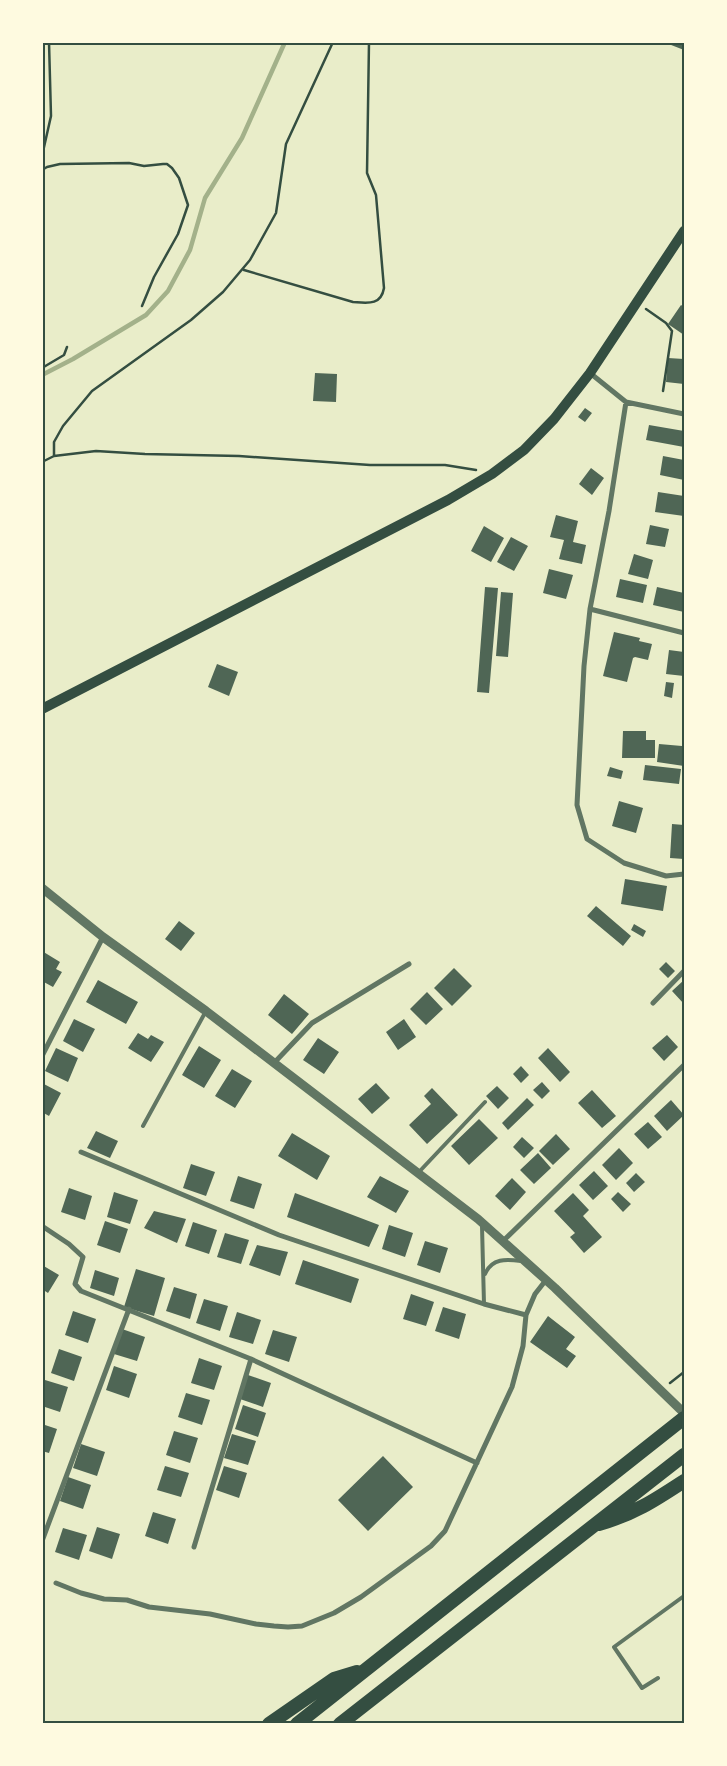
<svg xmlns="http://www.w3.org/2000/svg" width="727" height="1766" font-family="'Source Sans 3',sans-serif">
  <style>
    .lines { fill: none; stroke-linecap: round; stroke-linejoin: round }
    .stream { stroke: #a3b18a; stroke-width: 4.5 }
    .building { fill: #4f6655 }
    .path { stroke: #344e41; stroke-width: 2.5 }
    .service { stroke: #617663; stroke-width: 4 }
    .minor { stroke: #617663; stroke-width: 5 }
    .tertiary { stroke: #617663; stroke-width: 9 }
    .secondary { stroke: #344e41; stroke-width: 10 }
    .motorway { stroke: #344e41; stroke-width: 14 }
    .neatline { fill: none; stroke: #344e41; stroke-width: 2 }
  </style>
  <rect width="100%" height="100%" fill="#e9edc9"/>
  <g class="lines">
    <!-- stream -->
    <path class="stream" d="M42 375 73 359 146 315 168 291 190 250 205 198 242 138 285 42"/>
  </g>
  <!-- building -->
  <path class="building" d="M666 42H684V50L666 43Z
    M681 305 684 307V335L668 324Z
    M668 358 684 359V384L666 382Z
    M315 373 337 374 336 402 313 401Z
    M585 408 592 413 585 422 578 417Z
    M649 425 684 431V447L646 440Z
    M663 456 684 460V480L660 475Z
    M591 468 604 478 592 495 579 484Z
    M658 492 684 496V516L655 512Z
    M556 515 578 521 573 542 586 545 582 564 559 559 564 540 550 537Z
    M650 525 669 529 665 547 646 544Z
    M484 526 504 538 491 562 471 551Z
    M511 537 528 546 514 571 497 562Z
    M634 554 653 560 648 579 628 574Z
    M549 569 573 575 566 599 543 593Z
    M620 579 647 585 643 603 616 597Z
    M485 587 498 588 489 693 477 692Z
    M657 587 684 593V612L653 605Z
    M501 592 513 593 508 657 496 656Z
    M614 632 640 638 639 641 652 644 648 660 635 657 633 658 627 682 603 676Z
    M669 650 684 652V676L666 674Z
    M217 664 238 672 229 696 208 687Z
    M666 682 674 683 672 698 664 696Z
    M623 731H646V740H655V758H622Z
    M683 740 684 766 657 762 659 744 682 746Z
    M645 765 681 769 679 784 643 780Z
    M610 767 623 771 621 779 607 776Z
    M619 801 643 808 636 833 612 826Z
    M672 824 684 825V859L670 858Z
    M625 879 667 886 663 911 621 904Z
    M596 906 631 936 623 946 587 916Z
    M179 921 195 933 181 951 165 939Z
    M634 924 646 931 643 937 631 930Z
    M42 951 60 962 56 969 62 972 53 987 42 981Z
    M666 962 675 971 668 978 659 969Z
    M454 968 472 986 452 1006 434 988Z
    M98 980 138 1002 126 1024 86 1002Z
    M684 980V1004L672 991Z
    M427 992 443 1009 426 1025 410 1009Z
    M284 994 309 1014 292 1034 268 1015Z
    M74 1019 95 1029 83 1052 63 1041Z
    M404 1019 416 1037 398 1050 386 1032Z
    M138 1033 148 1039 151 1035 164 1042 151 1062 128 1048Z
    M667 1035 678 1047 664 1061 652 1048Z
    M318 1038 339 1052 324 1074 303 1060Z
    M199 1046 221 1060 204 1088 182 1075Z
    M56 1048 78 1058 68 1082 45 1071Z
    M548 1048 570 1072 560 1082 538 1058Z
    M521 1066 529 1075 521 1083 513 1074Z
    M232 1069 252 1081 235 1108 215 1096Z
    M542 1082 550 1091 542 1099 533 1090Z
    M42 1083 61 1093 49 1116 42 1112Z
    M376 1083 390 1098 372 1114 358 1099Z
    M497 1086 509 1098 498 1109 486 1096Z
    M432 1088 458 1115 427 1144 409 1125 431 1104 424 1096Z
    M592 1090 616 1116 602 1128 578 1103Z
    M527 1098 534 1105 508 1130 502 1123Z
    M671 1100 684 1115 667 1131 654 1116Z
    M479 1119 498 1138 469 1165 451 1146Z
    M648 1122 662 1137 648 1149 634 1134Z
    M96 1131 118 1141 110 1158 87 1148Z
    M292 1133 330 1156 317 1180 278 1156Z
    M556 1134 570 1149 553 1165 539 1151Z
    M522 1137 534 1148 524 1158 513 1147Z
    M619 1148 633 1163 616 1180 602 1165Z
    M538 1153 551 1168 534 1184 520 1170Z
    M191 1164 215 1172 206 1196 183 1188Z
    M594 1171 608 1186 593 1200 579 1185Z
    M636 1173 645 1182 634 1192 626 1183Z
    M238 1176 262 1184 254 1209 230 1201Z
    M380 1176 409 1191 396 1213 367 1197Z
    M512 1178 526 1192 510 1210 495 1196Z
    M69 1188 92 1196 85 1220 61 1212Z
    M114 1192 138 1200 130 1224 107 1217Z
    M618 1192 631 1204 623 1212 611 1199Z
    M295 1193 379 1225 369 1247 287 1217Z
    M573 1193 589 1210 583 1216 602 1237 584 1253 570 1237 575 1233 554 1211Z
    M154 1211 186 1219 177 1243 144 1228Z
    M105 1221 128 1229 120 1253 97 1245Z
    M193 1222 217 1230 209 1254 185 1246Z
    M389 1225 413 1233 405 1257 382 1249Z
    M225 1233 249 1240 241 1264 217 1257Z
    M425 1241 448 1248 440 1273 417 1265Z
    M257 1245 288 1252 280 1276 249 1265Z
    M303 1260 359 1279 351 1303 295 1284Z
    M42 1265 59 1275 48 1293 42 1289Z
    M136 1269 165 1278 154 1316 124 1307Z
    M95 1270 119 1278 114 1296 90 1288Z
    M174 1287 197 1294 190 1319 166 1311Z
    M411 1294 434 1302 426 1326 403 1319Z
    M204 1299 228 1306 220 1331 196 1323Z
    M443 1307 466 1314 459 1339 435 1331Z
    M73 1311 96 1319 88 1343 65 1335Z
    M237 1312 261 1320 253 1344 229 1337Z
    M548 1316 575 1337 566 1349 576 1356 567 1368 530 1342Z
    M122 1329 145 1337 137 1361 114 1354Z
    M273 1330 297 1337 289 1362 265 1354Z
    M59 1349 82 1357 74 1381 51 1373Z
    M199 1358 222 1366 214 1390 191 1383Z
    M114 1366 137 1374 129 1398 106 1390Z
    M248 1375 271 1383 263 1407 240 1399Z
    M45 1380 68 1387 60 1412 42 1406V1386Z
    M186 1393 210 1400 202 1425 178 1417Z
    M243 1405 266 1413 258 1437 235 1429Z
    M42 1424 57 1429 49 1453 42 1451Z
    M174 1431 198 1438 190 1463 166 1455Z
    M232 1434 256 1441 248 1465 224 1458Z
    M81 1444 105 1452 97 1476 73 1468Z
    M383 1456 413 1487 368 1531 338 1500Z
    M165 1466 189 1473 181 1497 157 1490Z
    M224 1466 247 1473 239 1498 216 1490Z
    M68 1477 91 1485 83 1509 60 1501Z
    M153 1512 176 1519 168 1544 145 1536Z
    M97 1527 120 1534 112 1559 89 1551Z
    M63 1528 87 1535 79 1560 55 1552Z"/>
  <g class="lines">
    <!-- path -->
    <path class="path" d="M42 156 51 116 49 42
      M42 170 47 167 60 164 129 163 144 166 163 164H167L172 168 179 178 188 205 178 234 154 277 142 306
      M244 270 353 302C367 303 381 306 384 288L376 195 367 173 369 42
      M646 309 666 323 672 331 663 391
      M42 368 64 355 67 347
      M54 456V442L63 426 92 391 191 320 223 292 250 260 276 213 286 144 333 42
      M42 462 54 456 96 451 145 454 239 456 370 465H445L476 470
      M670 1383 684 1372"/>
    <!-- service -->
    <path class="service" d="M143 1126 206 1011
      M418 1173 485 1102
      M482 1226 484 1304
      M485 1274C492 1258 506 1259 521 1261
      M658 1678 642 1688 614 1647 684 1596"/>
    <!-- minor -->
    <path class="minor" d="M590 373 626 402 684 414
      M626 402 609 511 590 609 584 666 577 805 587 839 624 863 666 876 684 874
      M590 609 684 633
      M653 1003 684 971
      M42 1056 103 937
      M274 1063 312 1023 409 964
      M81 1152 279 1235 484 1304 526 1315
      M42 1226 69 1244 83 1257 75 1284 81 1291 251 1359 477 1463
      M503 1241 684 1065
      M42 1541 129 1309
      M194 1547 251 1359
      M56 1583 81 1593 104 1599 127 1600 149 1607 210 1614 256 1624 274 1626 288 1627 302 1626 334 1613 361 1597 431 1546 445 1531 512 1387 523 1346 526 1315 535 1294 546 1280"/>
    <!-- tertiary -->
    <path class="tertiary" d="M42 888 103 937 206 1011 478 1219 555 1288 684 1413"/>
    <!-- secondary -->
    <path class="secondary" d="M42 709 448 500 492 474 524 450 554 419 590 373 684 231"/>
    <!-- motorway -->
    <path class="motorway" d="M599 1524C634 1514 655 1500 684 1481
      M269 1724 334 1679 357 1672
      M297 1724 684 1418
      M340 1724 684 1455"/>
  </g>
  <!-- border -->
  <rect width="727" height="1766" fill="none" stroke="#fefae0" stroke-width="88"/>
  <rect x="44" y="44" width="639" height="1678" class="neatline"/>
</svg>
